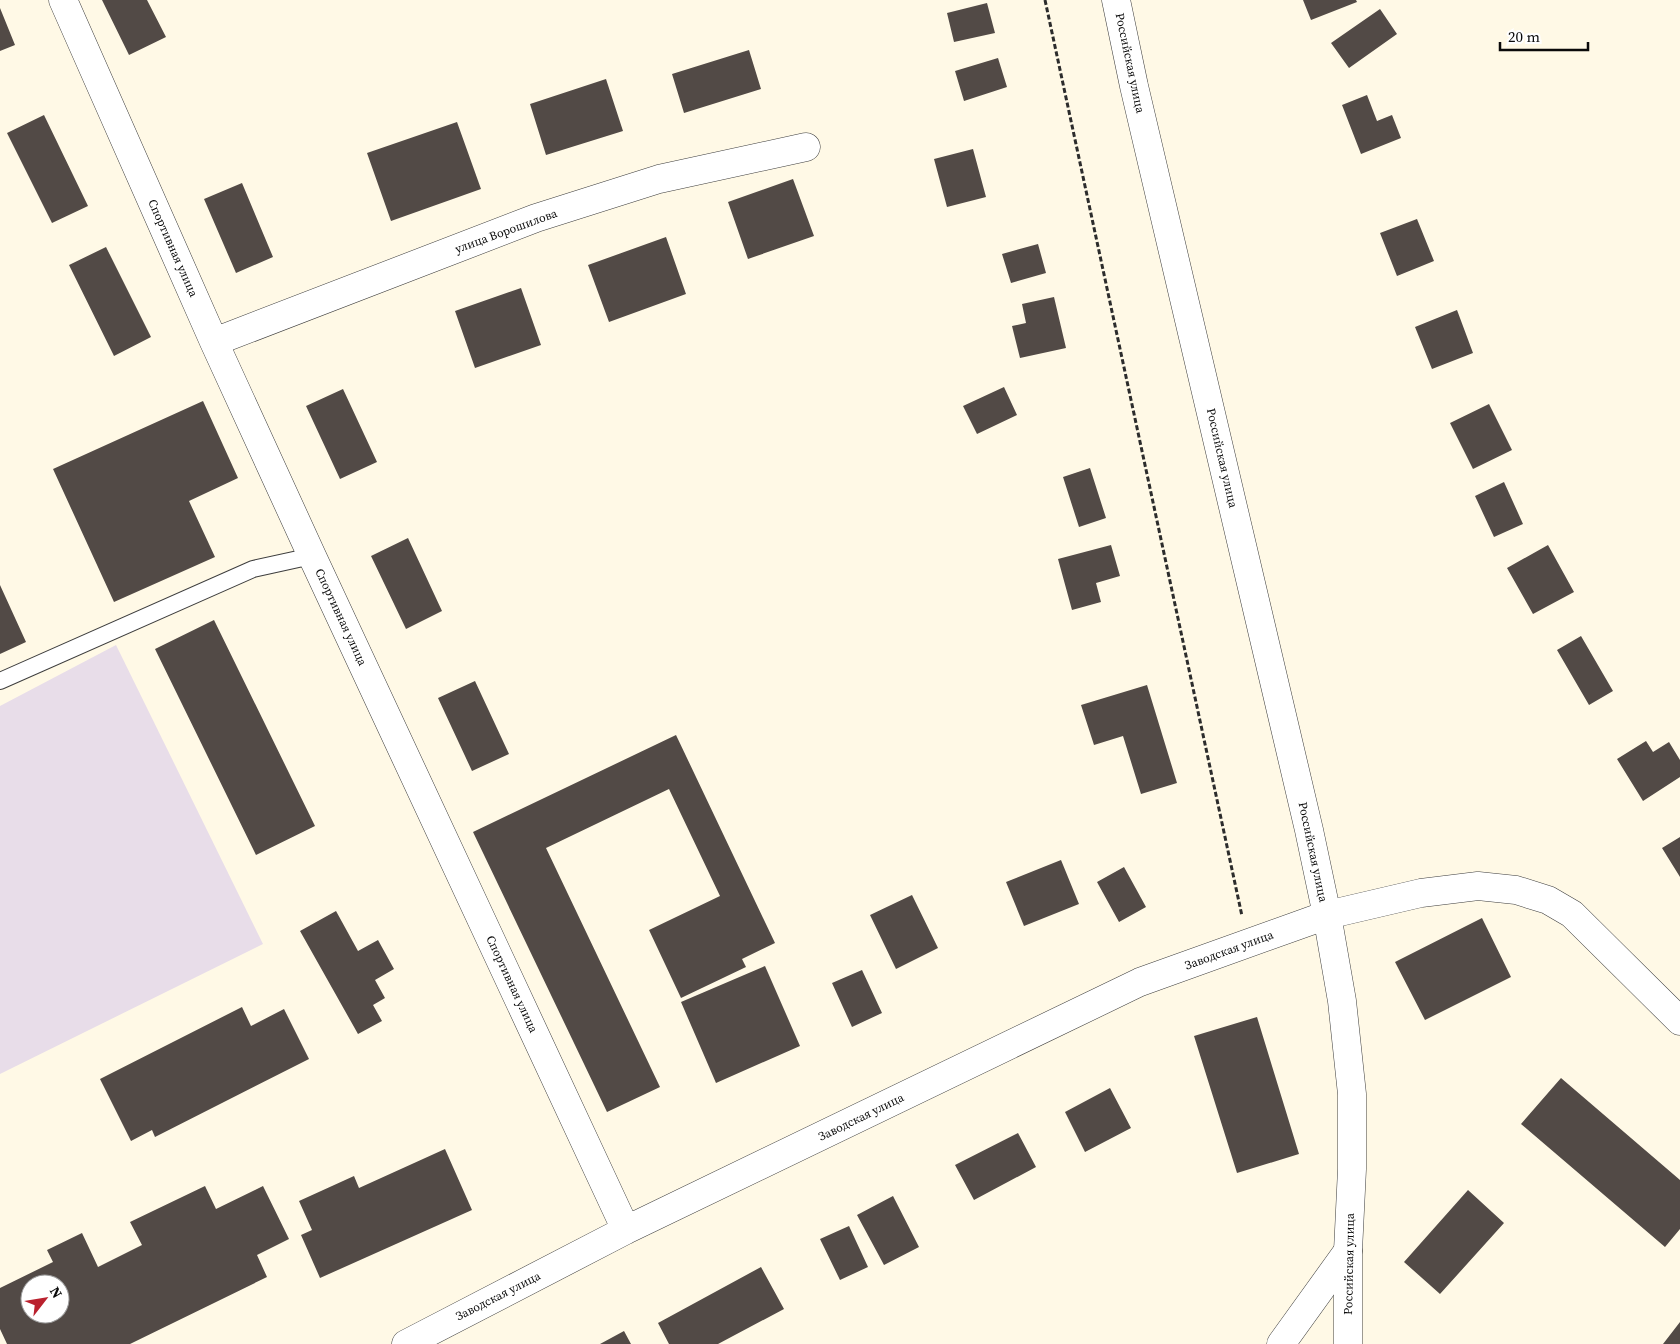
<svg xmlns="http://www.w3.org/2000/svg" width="1680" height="1344" font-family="'Source Serif 4',serif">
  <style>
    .industrial { fill: #e8dde9 }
    .building { fill: #524a46; fill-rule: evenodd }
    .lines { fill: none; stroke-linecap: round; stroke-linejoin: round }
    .service-casing { stroke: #3d3d3d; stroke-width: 18 }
    .minor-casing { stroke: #3d3d3d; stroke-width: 29 }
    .tertiary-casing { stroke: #3d3d3d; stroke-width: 29 }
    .path { stroke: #2c2c2c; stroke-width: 3; stroke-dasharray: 5 2.5; stroke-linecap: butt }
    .service { stroke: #fff; stroke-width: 16 }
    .minor { stroke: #fff; stroke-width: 28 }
    .tertiary { stroke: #fff; stroke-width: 28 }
    .labels { text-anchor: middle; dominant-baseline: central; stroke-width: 5; stroke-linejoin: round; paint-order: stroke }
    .street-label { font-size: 12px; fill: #0a0a0a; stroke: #fff }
  </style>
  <rect width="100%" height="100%" fill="#fff9e6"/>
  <!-- industrial -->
  <path class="industrial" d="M116 645 263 944 0 1074V706Z"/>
  <!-- building -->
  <path class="building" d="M102 0H147L166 37 129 55Z
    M1303 0H1356L1357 2 1311 20Z
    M987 3 995 33 954 42 947 13Z
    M0 8 15 45 0 51Z
    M1380 9 1397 34 1349 68 1331 43Z
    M749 50 761 89 684 113 672 74Z
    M998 58 1007 87 964 101 955 71Z
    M606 79 623 131 546 155 530 104Z
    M1367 95 1377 121 1392 115 1401 138 1361 154 1342 105Z
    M44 115 88 206 52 223 7 133Z
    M457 122 481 189 391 221 367 153Z
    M973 149 986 197 947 207 934 159Z
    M793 179 814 236 748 259 728 202Z
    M242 183 273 257 236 273 204 199Z
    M1417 219 1434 261 1397 276 1380 233Z
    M666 237 686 294 609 322 588 265Z
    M1038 244 1046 273 1011 283 1002 254Z
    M106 247 151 337 114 356 69 265Z
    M521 288 541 345 475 368 455 311Z
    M1054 297 1066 348 1020 358 1012 326 1026 323 1022 304Z
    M1457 310 1473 353 1432 369 1415 327Z
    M1004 387 1017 415 977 434 963 406Z
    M343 389 377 462 340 479 306 406Z
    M203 401 238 478 189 501 215 557 114 602 53 469Z
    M1489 404 1512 450 1473 469 1450 423Z
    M1090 468 1106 518 1079 527 1063 477Z
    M1504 482 1523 524 1494 537 1475 496Z
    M408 538 442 611 406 629 371 556Z
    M1111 545 1120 576 1096 583 1101 602 1072 610 1058 559Z
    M1548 545 1574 592 1533 614 1507 568Z
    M0 585 26 642 0 654Z
    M214 620 315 826 256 855 155 649Z
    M1581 636 1613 691 1589 705 1557 650Z
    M475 681 509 754 472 771 438 698Z
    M1147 685 1177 783 1141 794 1123 736 1094 745 1081 705Z
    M676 735 775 943 742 959 746 967 681 998 649 930 720 896 669 789 546 848 660 1087 607 1112 473 832Z
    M1646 741 1653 752 1669 742 1680 760V777L1643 801 1617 759Z
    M1680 837V877L1662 848Z
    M1061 860 1079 904 1024 926 1006 882Z
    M1124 867 1146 907 1119 922 1097 882Z
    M912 895 938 948 896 969 870 915Z
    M336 911 358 951 378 940 394 969 375 980 385 998 373 1005 382 1021 358 1034 300 931Z
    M1482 918 1511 977 1425 1020 1395 962Z
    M765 966 800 1046 716 1083 681 1002Z
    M862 970 882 1013 852 1027 832 983Z
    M242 1007 251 1026 284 1009 309 1059 155 1137 152 1130 131 1141 100 1079Z
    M1257 1017 1299 1154 1237 1173 1194 1036Z
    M1561 1078 1680 1180V1229L1665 1247 1521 1124Z
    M1110 1088 1131 1128 1085 1152 1065 1112Z
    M1018 1133 1036 1167 974 1200 955 1165Z
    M445 1149 472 1210 320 1278 301 1235 312 1230 299 1201 354 1176 359 1188Z
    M205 1186 216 1209 263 1186 289 1239 257 1255 267 1277 130 1344H7L0 1329V1288L53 1262 47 1250 82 1233 98 1267 142 1245 130 1222ZM30 1284H60V1314H30Z
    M1468 1190 1504 1223 1440 1294 1404 1262Z
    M893 1196 919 1247 884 1265 857 1215Z
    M849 1226 868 1267 840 1280 820 1239Z
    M761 1267 784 1309 718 1344H669L658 1323Z
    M1680 1322V1344H1663Z
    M624 1331 631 1344H600Z"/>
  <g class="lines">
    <!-- service casing -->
    <g class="service-casing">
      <path id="service" d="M0 681 253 569 312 556"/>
    </g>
    <!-- minor casing -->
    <g class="minor-casing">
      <path id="minor" d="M63 0 214 342 312 556 626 1230
        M214 342 536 218 659 179 806 147
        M406 1344 626 1230 1140 982 1327 915 1421 893 1478 886 1516 890 1548 900 1572 914 1680 1021
        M1281 1344 1348 1251"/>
    </g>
    <!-- tertiary casing -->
    <g class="tertiary-casing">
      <path id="tertiary" d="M1116 0 1134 86 1309 830 1327 915 1342 1001 1352 1094V1169L1348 1251V1344"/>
    </g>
    <!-- path -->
    <path class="path" d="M1045 0 1242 916"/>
    <!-- service -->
    <use href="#service" class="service"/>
    <!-- minor -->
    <use href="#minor" class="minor"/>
    <!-- tertiary -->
    <use href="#tertiary" class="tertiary"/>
  </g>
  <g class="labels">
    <!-- street labels -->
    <g class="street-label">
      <text transform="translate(1130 63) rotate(78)">Российская улица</text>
      <text transform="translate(506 231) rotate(-20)">улица Ворошилова</text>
      <text transform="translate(173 248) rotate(66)">Спортивная улица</text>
      <text transform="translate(1222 458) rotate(77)">Российская улица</text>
      <text transform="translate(341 617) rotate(65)">Спортивная улица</text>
      <text transform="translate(1313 852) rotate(78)">Российская улица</text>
      <text transform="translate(1229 950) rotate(-20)">Заводская улица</text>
      <text transform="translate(512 984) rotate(65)">Спортивная улица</text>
      <text transform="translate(861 1117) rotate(-26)">Заводская улица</text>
      <text transform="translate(1349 1264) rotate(-89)">Российская улица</text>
      <text transform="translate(498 1296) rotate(-27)">Заводская улица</text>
    </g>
  </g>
  <!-- north arrow -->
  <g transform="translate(45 1299) rotate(59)"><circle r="24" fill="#ffffff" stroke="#9d9d9d"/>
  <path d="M0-4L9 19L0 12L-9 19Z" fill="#ba212e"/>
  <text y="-8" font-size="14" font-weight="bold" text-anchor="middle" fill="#0a0a0a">N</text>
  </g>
  <!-- scale -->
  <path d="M1500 42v8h88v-8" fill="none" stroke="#0a0a0a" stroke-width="2.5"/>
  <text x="1508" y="42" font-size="15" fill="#0a0a0a" stroke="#ffffff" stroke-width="4" paint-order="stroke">20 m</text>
</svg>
